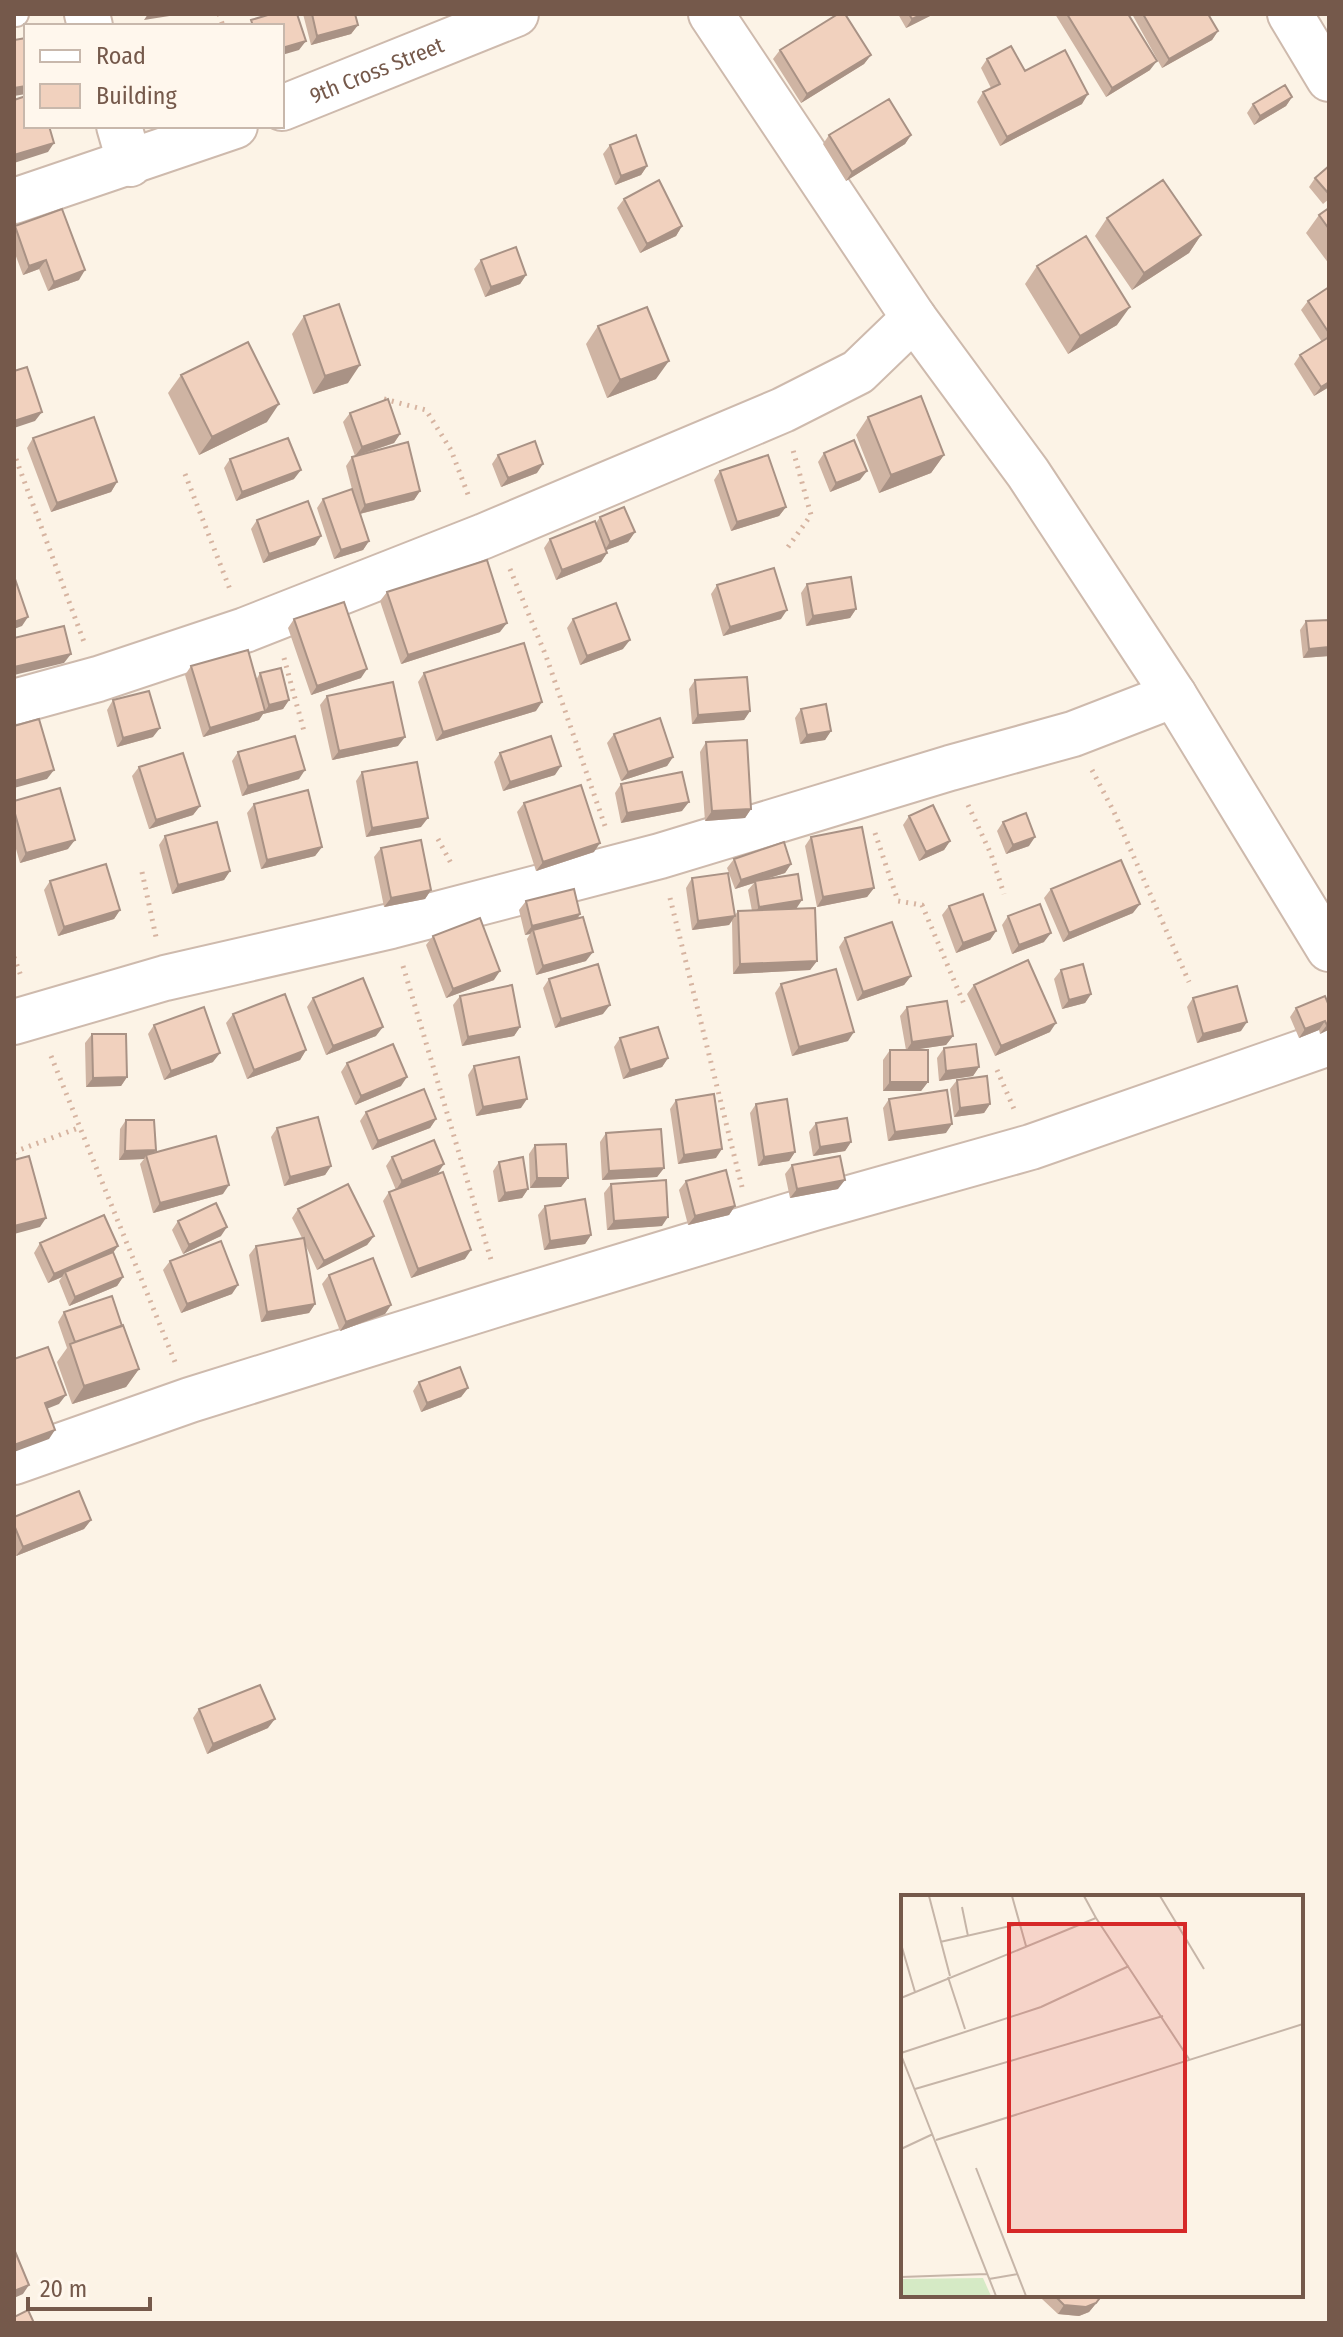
<svg xmlns="http://www.w3.org/2000/svg" width="1343" height="2337" font-family="'Fira Sans Condensed',sans-serif">
  <style>
    .lines { fill: none; stroke-linecap: round; stroke-linejoin: round }
    .service-casing { stroke: #cebaad; stroke-width: 28 }
    .minor-casing { stroke: #cebaad; stroke-width: 48 }
    .path { stroke: #d6b4a1; stroke-width: 5; stroke-dasharray: 2 6; stroke-linecap: butt }
    .service { stroke: #fff; stroke-width: 24 }
    .minor { stroke: #fff; stroke-width: 44 }
    .wall { fill: #cfb4a3 }
    .shaded-wall { fill: #a99285 }
    .building { fill: #f1d1be; stroke: #a99285; stroke-width: 2 }
    .labels { text-anchor: middle; dominant-baseline: central; stroke-width: 8; stroke-linejoin: round; paint-order: stroke }
    .street-label { font-size: 22px; fill: #75594b; stroke: #fff7ed }
    .inset-road { fill: none; stroke: #c6b5a8; stroke-width: 2 }
    .view { fill: #d62828; fill-opacity: 0.15; stroke: #d62828; stroke-width: 4 }
    .inset-edge { fill: none; stroke: #75594b; stroke-width: 4 }
  </style>
  <rect width="100%" height="100%" fill="#fcf3e6"/>
  <g class="lines">
    <!-- service casing -->
    <g class="service-casing">
      <path id="service" d="M14 14H16"/>
    </g>
    <!-- minor casing -->
    <g class="minor-casing">
      <g id="minor">
        <path d="M87 14 90 26"/>
        <path d="M711 14 914 318 1028 473 1174 695 1329 949"/>
        <path d="M1290 14 1329 79"/>
        <path id="s1" d="M282 108 516 14"/>
        <path d="M119 126 130 164"/>
        <path d="M14 201 235 126"/>
        <path d="M14 702 98 679 245 630 484 536 783 410 858 372 914 318"/>
        <path d="M14 1022 165 978 391 926 660 856 950 768 1073 734 1174 695"/>
        <path d="M14 1462 190 1400 504 1302 814 1208 1031 1147 1329 1043"/>
      </g>
    </g>
    <!-- path -->
    <path class="path" d="M219 14 223 26
      M384 399 426 410 451 450 469 497
      M16 459 84 642
      M185 474 231 592
      M788 547 811 515 793 450
      M510 569 546 656 605 826
      M284 658 305 735
      M1092 770 1114 812 1189 982
      M968 805 991 854 1004 894
      M875 833 898 901 922 905 964 1004
      M438 839 453 867
      M142 872 156 937
      M670 898 742 1187
      M14 957 21 976
      M403 966 492 1263
      M51 1056 175 1362
      M997 1070 1014 1109
      M14 1152 81 1127"/>
    <!-- service -->
    <use href="#service" class="service"/>
    <!-- minor -->
    <use href="#minor" class="minor"/>
  </g>
  <!-- wall -->
  <path class="wall" d="M303 14H355L358 25 351 34 311 45Z
    M898 14H932L930 16 906 28Z
    M1055 14H1128L1150 70 1106 97Z
    M1132 14H1208L1218 31 1212 40 1162 68Z
    M780 50 871 55 864 64 801 103 773 59Z
    M987 59 1025 71 1082 104 1000 146 977 102 983 92 991 88 981 68Z
    M1292 97 1286 106 1254 125 1247 113 1253 104Z
    M829 135H911L905 144 846 181 823 144Z
    M610 145 647 166 641 175 615 185 603 154Z
    M1329 166V199L1323 204 1309 187 1315 178Z
    M624 199 682 226 676 236 640 253 617 208Z
    M1329 208V264L1306 233 1319 215Z
    M1107 218 1201 235 1189 253 1132 290 1095 236Z
    M15 226 79 280 48 291 39 269 23 275 14 251Z
    M481 260 526 275 520 284 485 297 474 269Z
    M1037 266 1117 325 1068 354 1025 284Z
    M1329 287V387L1314 396 1294 364 1300 355 1322 342 1301 310 1308 301Z
    M304 316 348 383 313 394 292 334Z
    M598 326 656 379 607 398 586 344Z
    M181 375 267 422 199 455 168 393Z
    M350 413 400 434 394 443 360 455 420 491 414 500 360 514 369 541 363 550 334 559 317 508 323 499 354 497 346 466 352 457 355 456 343 422Z
    M868 417 944 455 931 473 879 493 856 435Z
    M33 438 117 482 111 492 51 512 27 448Z
    M824 453 860 480 830 492 818 462Z
    M498 455 537 473 501 487 492 464Z
    M230 459 294 479 236 501 224 468Z
    M720 471 786 507 779 516 731 531 714 480Z
    M600 517 635 532 628 542 606 550 607 553 601 562 556 580 544 548 550 539 596 523Z
    M257 520 321 536 315 545 263 563 251 529Z
    M807 584 856 609 850 618 806 626 801 593Z
    M717 585 781 619 723 636 711 594Z
    M387 592 500 632 401 664 380 601Z
    M294 619 361 678 311 695 288 628Z
    M573 619 623 649 580 665 567 628Z
    M1306 621 1329 656 1303 658 1300 630Z
    M191 666 256 680 260 673 289 700 283 709 263 714 259 720 203 737 185 675Z
    M424 673 536 711 436 741 418 682Z
    M695 680 750 711 744 720 692 724 689 689Z
    M327 696 398 746 332 760 320 705Z
    M113 700 153 737 117 747 107 710Z
    M801 709 831 731 825 740 800 744 795 718Z
    M614 734 673 757 667 766 621 781 607 743Z
    M706 742 751 809 745 818 705 821 700 752Z
    M238 752 299 779 242 796 232 761Z
    M500 753 555 775 503 791 494 762Z
    M139 767 200 806 193 815 149 829 132 776Z
    M362 772 421 827 366 837 356 781Z
    M621 784 682 811 621 823 615 793Z
    M14 801 68 849 20 863 14 842Z
    M524 803 594 852 536 871 517 812Z
    M254 804 322 847 315 856 261 869 247 813Z
    M909 816 950 841 944 850 919 861 903 825Z
    M1003 822 1029 846 1006 854 997 831Z
    M165 836 230 871 224 880 172 894 159 845Z
    M811 837 874 888 867 897 817 907 805 846Z
    M381 848 431 890 425 899 384 907 374 857Z
    M734 859 791 864 785 873 762 880 796 909 817 961 810 970 733 974 732 921 729 925 692 930 686 888 692 878 735 915 738 911H752L748 890 754 883 735 889 727 868Z
    M50 881 120 910 114 919 58 936 44 890Z
    M1051 889 1133 913 1063 942 1044 898Z
    M526 901 580 914 578 918 586 961 536 975 527 939 530 934 525 935 519 910Z
    M949 906 996 931 990 940 956 953 942 915Z
    M1008 916 1044 942 1012 954 1002 925Z
    M433 936 494 980 446 998 426 945Z
    M845 938 911 976 904 985 857 1001 839 947Z
    M1061 970 1091 994 1085 1003 1062 1009 1054 979Z
    M549 979 603 1014 555 1028 543 988Z
    M781 984 848 1041 792 1056 775 993Z
    M974 985 1050 1032 995 1056 967 994Z
    M460 996 520 1027 514 1036 462 1046 453 1005Z
    M313 998 376 1036 326 1055 307 1007Z
    M1193 998 1241 1031 1197 1043 1187 1007Z
    M1329 1006 1328 1030 1320 1034 1319 1030 1299 1038 1290 1017 1296 1008Z
    M907 1007 953 1036 946 1045 912 1050 928 1082 921 1091H883V1060L890 1050H906L900 1016Z
    M233 1014 306 1050 300 1060 247 1079 226 1023Z
    M154 1025 213 1062 164 1080 148 1034Z
    M92 1034 127 1077 121 1086 86 1087 85 1043Z
    M620 1038 668 1058 662 1067 623 1079 614 1047Z
    M944 1048 979 1067 973 1076 939 1081 937 1058Z
    M347 1063 401 1086 355 1105 341 1072Z
    M474 1066 521 1108 476 1116 468 1075Z
    M957 1080 990 1104 984 1113 954 1117 950 1089Z
    M889 1099 946 1133 888 1141 883 1108Z
    M676 1100 716 1158 678 1164 670 1109Z
    M756 1104 795 1152 789 1161 758 1166 750 1113Z
    M366 1112 436 1119 430 1128 372 1150 360 1121Z
    M126 1120 153 1154 223 1194 153 1213 140 1164 144 1159 119 1160 120 1129Z
    M816 1123 851 1142 845 1151 813 1156 809 1132Z
    M277 1128 331 1166 325 1175 284 1186 271 1137Z
    M606 1133 664 1168 657 1177 602 1180 600 1142Z
    M535 1145 568 1178 561 1187 530 1188 529 1154Z
    M392 1157 438 1173 408 1185 465 1259 411 1278 383 1201 389 1192 396 1190 386 1166Z
    M499 1162 528 1189 522 1198 498 1202 493 1171Z
    M792 1165 838 1189 790 1198 785 1174Z
    M686 1181 735 1206 729 1215 688 1225 679 1190Z
    M611 1184 662 1226 607 1230 604 1193Z
    M545 1206 591 1235 585 1244 544 1250 538 1215Z
    M298 1209 374 1236 367 1245 317 1270 305 1244 315 1304 309 1313 261 1322 249 1255 256 1246 302 1238 292 1218Z
    M178 1221 221 1236 183 1254 172 1230Z
    M40 1243 118 1246 113 1253 123 1277 117 1286 69 1306 59 1281 62 1277 48 1283 34 1253Z
    M170 1261 232 1294 181 1313 163 1270Z
    M329 1275 391 1305 385 1314 340 1331 322 1284Z
    M64 1312 122 1326 139 1369 126 1387 72 1404 57 1362 67 1348 58 1322Z
    M419 1382 468 1388 461 1397 421 1412 413 1391Z
    M14 1517 91 1520 84 1529 16 1556 14 1550Z
    M199 1709 268 1728 207 1754 193 1718Z
    M1042 2295H1103L1089 2312 1079 2316 1058 2314 1042 2299Z"/>
  <!-- shaded-wall -->
  <path class="shaded-wall" d="M148 14H182L144 20Z
    M923 14H932L930 16 906 28 912 19Z
    M358 25 351 34 311 45 317 36Z
    M1218 31 1212 40 1162 68 1169 59Z
    M306 41 299 50 282 55V48Z
    M871 55 864 64 801 103 807 94Z
    M1157 61 1150 70 1106 97 1112 88Z
    M26 86V94L14 96V88Z
    M1088 94 1082 104 1000 146 1007 137Z
    M1292 97 1286 106 1254 125 1260 116Z
    M911 135 905 144 846 181 852 172Z
    M54 143 48 152 14 163V155Z
    M647 166 641 175 615 185 621 176Z
    M682 226 676 236 640 253 647 244Z
    M1201 235 1189 253 1132 290 1144 273Z
    M46 260 39 269 23 275 29 266Z
    M85 270 79 280 48 291 54 282Z
    M526 275 520 284 485 297 491 287Z
    M1130 307 1117 325 1068 354 1080 336Z
    M669 361 656 379 607 398 620 380Z
    M360 365 348 383 313 394 325 376Z
    M1329 382V387L1314 396 1321 387Z
    M279 404 267 422 199 455 212 437Z
    M42 412 35 421 14 428V421Z
    M400 434 394 443 355 456 362 447Z
    M944 455 931 473 879 493 891 475Z
    M543 464 537 473 501 487 508 478Z
    M301 470 294 479 236 501 242 492Z
    M867 471 860 480 830 492 836 483Z
    M117 482 111 492 51 512 57 503Z
    M420 491 414 500 359 514 365 505Z
    M786 507 779 516 731 531 737 522Z
    M635 532 628 542 604 551 610 542Z
    M321 536 315 545 263 563 269 554Z
    M369 541 363 550 334 559 341 550Z
    M607 553 601 562 556 580 562 570Z
    M856 609 850 618 806 626 813 616Z
    M787 610 781 619 723 636 730 627Z
    M28 617 22 626 14 629V622Z
    M507 623 500 632 401 664 408 655Z
    M630 640 623 649 580 665 587 656Z
    M1329 647V656L1303 658 1309 649Z
    M71 654 64 663 14 675V667Z
    M367 669 361 678 311 695 317 686Z
    M289 700 283 709 263 714 259 720 203 737 210 728 265 711 269 705Z
    M542 702 536 711 436 741 443 732Z
    M750 711 744 720 692 724 698 715Z
    M160 728 153 737 117 747 123 738Z
    M831 731 825 740 800 744 807 735Z
    M405 737 398 746 332 760 339 751Z
    M673 757 667 766 621 781 628 772Z
    M561 766 555 775 503 791 510 782Z
    M54 770 47 779 14 788V781Z
    M305 770 299 779 242 796 248 786Z
    M689 802 682 811 621 823 627 813Z
    M200 806 193 815 149 829 156 820Z
    M751 809 745 818 705 821 712 811Z
    M428 818 421 827 366 837 372 828Z
    M1035 837 1029 846 1006 854 1013 845Z
    M75 840 68 849 20 863 26 853Z
    M950 841 944 850 919 861 926 852Z
    M600 843 594 852 536 871 543 862Z
    M322 847 315 856 261 869 267 860Z
    M791 864 785 873 735 889 741 880Z
    M230 871 224 880 172 894 178 885Z
    M874 888 867 897 817 907 823 897Z
    M431 890 425 899 384 907 391 898Z
    M802 900 796 909 752 916 759 907Z
    M1140 904 1133 913 1063 942 1069 933Z
    M120 910 114 919 58 936 64 927Z
    M580 914 574 923 533 930 530 934 525 935 532 926Z
    M735 916 729 925 692 930 698 921Z
    M996 931 990 940 956 953 963 943Z
    M1051 933 1044 942 1012 954 1019 945Z
    M593 952 586 961 536 975 543 966Z
    M817 961 810 970 733 974 740 964Z
    M500 971 494 980 446 998 453 989Z
    M911 976 904 985 857 1001 863 992Z
    M1091 994 1085 1003 1062 1009 1069 1000Z
    M610 1005 603 1014 555 1028 561 1019Z
    M1325 1021 1319 1030 1299 1038 1305 1029Z
    M1247 1022 1241 1031 1197 1043 1203 1034Z
    M1056 1023 1050 1032 995 1056 1001 1046Z
    M1329 1024 1328 1030 1320 1034 1327 1025Z
    M383 1027 376 1036 326 1055 333 1046Z
    M520 1027 514 1036 462 1046 468 1037Z
    M854 1032 848 1041 792 1056 799 1047Z
    M953 1036 946 1045 906 1051 912 1042Z
    M306 1050 300 1060 247 1079 254 1070Z
    M220 1053 213 1062 164 1080 171 1071Z
    M668 1058 662 1067 623 1079 630 1070Z
    M979 1067 973 1076 939 1081 946 1071Z
    M127 1077 121 1086 86 1087 93 1078Z
    M407 1077 401 1086 355 1105 361 1096Z
    M890 1082H928L921 1091H883Z
    M527 1099 521 1108 476 1116 483 1107Z
    M990 1104 984 1113 954 1117 960 1108Z
    M436 1119 430 1128 372 1150 378 1141Z
    M952 1124 946 1133 888 1141 895 1132Z
    M851 1142 845 1151 813 1156 820 1147Z
    M722 1149 716 1158 678 1164 684 1155Z
    M156 1150 149 1159 146 1155 144 1159 119 1160 125 1151Z
    M795 1152 789 1161 758 1166 764 1157Z
    M444 1164 438 1173 396 1190 402 1181Z
    M331 1166 325 1175 284 1186 290 1177Z
    M664 1168 657 1177 602 1180 609 1171Z
    M537 1178H568L561 1187 530 1188Z
    M845 1180 838 1189 790 1198 797 1189Z
    M229 1185 223 1194 153 1213 160 1203Z
    M528 1189 522 1198 498 1202 505 1193Z
    M735 1206 729 1215 688 1225 695 1216Z
    M668 1217 662 1226 607 1230 614 1221Z
    M46 1218 40 1227 14 1234V1226Z
    M227 1227 221 1236 183 1254 189 1245Z
    M591 1235 585 1244 544 1250 550 1241Z
    M374 1236 367 1245 317 1270 324 1261Z
    M118 1246 111 1255 65 1272 62 1277 48 1283 54 1274Z
    M471 1250 465 1259 411 1278 418 1269Z
    M123 1277 117 1286 69 1306 75 1297Z
    M238 1285 232 1294 181 1313 187 1304Z
    M315 1304 309 1313 261 1322 267 1312Z
    M391 1305 385 1314 340 1331 346 1322Z
    M139 1369 126 1387 72 1404 84 1386Z
    M468 1388 461 1397 421 1412 427 1403Z
    M66 1395 59 1404 39 1412 45 1403Z
    M55 1430 49 1439 14 1452V1445Z
    M91 1520 84 1529 16 1556 23 1547Z
    M275 1719 268 1728 207 1754 213 1744Z
    M29 2285 23 2294 14 2298V2291Z
    M1103 2295 1089 2312 1079 2316 1058 2314 1064 2305Z"/>
  <!-- building -->
  <path class="building" d="M271 14H297L306 41 282 48V26H253L251 20Z
    M312 14H355L358 25 317 36Z
    M838 14H845L871 55 807 94 780 50Z
    M909 14H923L912 19Z
    M1067 14H1128L1157 61 1112 88Z
    M1143 14H1208L1218 31 1169 59Z
    M26 38V86L14 88V40Z
    M1011 46 1025 71 1065 50 1088 94 1007 137 983 92 1000 84 987 59Z
    M1285 85 1292 97 1260 116 1253 104Z
    M26 96V126H49L54 143 14 155V100Z
    M889 99 911 135 852 172 829 135Z
    M636 135 647 166 621 176 610 145Z
    M1329 166V194L1315 178Z
    M659 180 682 226 647 244 624 199Z
    M1163 180 1201 235 1144 273 1107 218Z
    M1329 208V229L1319 215Z
    M62 209 85 270 54 282 46 260 29 266 15 226Z
    M1086 236 1130 307 1080 336 1037 266Z
    M516 247 526 275 491 287 481 260Z
    M1329 287V333L1308 301Z
    M339 304 360 365 325 376 304 316Z
    M647 307 669 361 620 380 598 326Z
    M1329 337V382L1321 387 1300 355Z
    M248 342 279 404 212 437 181 375Z
    M27 367 42 412 14 421V371Z
    M921 396 944 455 891 475 868 417Z
    M388 399 400 434 362 447 350 413Z
    M94 417 117 482 57 503 33 438Z
    M288 438 301 470 242 492 230 459Z
    M854 440 867 471 836 483 824 453Z
    M535 441 543 464 508 478 498 455Z
    M408 442 420 491 365 505 352 457Z
    M768 455 786 507 737 522 720 471Z
    M352 489 369 541 341 550 323 499Z
    M308 501 321 536 269 554 257 520Z
    M624 507 635 532 610 542 600 517Z
    M595 521 607 553 562 570 550 539Z
    M487 560 507 623 408 655 387 592Z
    M774 568 787 610 730 627 717 585Z
    M14 576 28 617 14 622Z
    M851 577 856 609 813 616 807 584Z
    M344 602 367 669 317 686 294 619Z
    M616 603 630 640 587 656 573 619Z
    M1329 620V647L1309 649 1306 621Z
    M64 626 71 654 14 667V638Z
    M524 643 542 702 443 732 424 673Z
    M248 650 265 711 210 728 191 666Z
    M281 668 289 700 269 705 260 673Z
    M747 677 750 711 698 715 695 680Z
    M393 682 405 737 339 751 327 696Z
    M149 691 160 728 123 738 113 700Z
    M826 704 831 731 807 735 801 709Z
    M660 718 673 757 628 772 614 734Z
    M39 719 54 770 14 781V726Z
    M295 736 305 770 248 786 238 752Z
    M551 736 561 766 510 782 500 753Z
    M747 740 751 809 712 811 706 742Z
    M183 753 200 806 156 820 139 767Z
    M417 762 428 818 372 828 362 772Z
    M682 772 689 802 627 813 621 784Z
    M581 785 600 843 543 862 524 803Z
    M60 788 75 840 26 853 14 810V801Z
    M308 790 322 847 267 860 254 804Z
    M933 805 950 841 926 852 909 816Z
    M1026 813 1035 837 1013 845 1003 822Z
    M217 822 230 871 178 885 165 836Z
    M862 827 874 888 823 897 811 837Z
    M421 840 431 890 391 898 381 848Z
    M784 842 791 864 741 880 734 859Z
    M1121 860 1140 904 1069 933 1051 889Z
    M106 864 120 910 64 927 50 881Z
    M728 873 735 916 698 921 692 878Z
    M798 874 802 900 759 907 755 881Z
    M574 889 580 914 532 926 526 901Z
    M983 894 996 931 963 943 949 906Z
    M1040 904 1051 933 1019 945 1008 916Z
    M815 908 817 961 740 964 738 911Z
    M583 917 593 952 543 966 533 930Z
    M480 918 500 971 453 989 433 936Z
    M892 922 911 976 863 992 845 938Z
    M1028 960 1056 1023 1001 1046 974 985Z
    M598 964 610 1005 561 1019 549 979Z
    M1083 964 1091 994 1069 1000 1061 970Z
    M836 969 854 1032 799 1047 781 984Z
    M363 978 383 1027 333 1046 313 998Z
    M512 985 520 1027 468 1037 460 996Z
    M1237 986 1247 1022 1203 1034 1193 998Z
    M285 994 306 1050 254 1070 233 1014Z
    M1325 996 1329 1006V1024L1327 1025 1325 1021 1305 1029 1296 1008Z
    M947 1001 953 1036 912 1042 907 1007Z
    M204 1007 220 1053 171 1071 154 1025Z
    M658 1027 668 1058 630 1070 620 1038Z
    M92 1034H126L127 1077 93 1078Z
    M393 1044 407 1077 361 1096 347 1063Z
    M976 1044 979 1067 946 1071 944 1048Z
    M890 1050H928V1082H890Z
    M519 1057 527 1099 483 1107 474 1066Z
    M987 1076 990 1104 960 1108 957 1080Z
    M424 1089 436 1119 378 1141 366 1112Z
    M947 1090 952 1124 895 1132 889 1099Z
    M714 1094 722 1149 684 1155 676 1100Z
    M787 1099 795 1152 764 1157 756 1104Z
    M318 1117 331 1166 290 1177 277 1128Z
    M847 1118 851 1142 820 1147 816 1123Z
    M126 1120H154L156 1150 125 1151Z
    M661 1129 664 1168 609 1171 606 1133Z
    M216 1136 229 1185 160 1203 146 1155Z
    M434 1140 444 1164 402 1181 392 1157Z
    M566 1144 568 1178H537L535 1145Z
    M29 1156 46 1218 14 1226V1160Z
    M840 1156 845 1180 797 1189 792 1165Z
    M523 1157 528 1189 505 1193 499 1162Z
    M726 1170 735 1206 695 1216 686 1181Z
    M443 1172 471 1250 418 1269 389 1192Z
    M666 1180 668 1217 614 1221 611 1184Z
    M348 1184 374 1236 324 1261 298 1209Z
    M585 1199 591 1235 550 1241 545 1206Z
    M216 1203 227 1227 189 1245 178 1221Z
    M104 1215 118 1246 54 1274 40 1243Z
    M304 1238 315 1304 267 1312 256 1246Z
    M221 1241 238 1285 187 1304 170 1261Z
    M113 1252 123 1277 75 1297 65 1272Z
    M373 1258 391 1305 346 1322 329 1275Z
    M112 1296 122 1326 75 1342 64 1312Z
    M123 1325 139 1369 84 1386 70 1344Z
    M48 1347 66 1395 45 1403 55 1430 14 1445V1359Z
    M460 1367 468 1388 427 1403 419 1382Z
    M79 1491 91 1520 23 1547 14 1525V1517Z
    M260 1685 275 1719 213 1744 199 1709Z
    M14 2249 29 2285 14 2291Z
    M1054 2295H1102L1096 2303 1086 2307 1064 2305Z
    M28 2310 34 2323H14V2317Z"/>
  <g class="labels">
    <!-- street labels -->
    <g class="street-label">
      <text stroke="none"><textPath href="#s1" startOffset="102">9th Cross Street</textPath></text>
    </g>
  </g>
  <!-- overview -->
  <g transform="translate(901 1895)">
    <rect width="402" height="402" fill="#fcf3e6"/>
    <path d="M82 383 90 401H0V384Z" fill="#d5eac5"/>
    <path class="inset-road" d="M28 1 49 81M111 1 125 51M259 1 303 74M61 12 67 41M195 23 288 164M39 47 118 29M0 49 14 97M47 82 64 134M0 103 195 23 183 1M0 158 140 112 228 71M0 160 95 401M14 194 262 121M35 245 402 129M0 254 32 239M75 273 125 401M0 382 86 379M88 384 117 379"/>
    <path class="view" d="M108 29H284V336H108Z"/>
    <rect width="402" height="402" class="inset-edge"/>
  </g>
  <!-- border -->
  <rect width="1343" height="2337" fill="none" stroke="#75594b" stroke-width="32"/>
  <!-- legend -->
  <rect x="24" y="24" width="260" height="104" fill="#fff7ed" stroke="#c8b8ac" stroke-width="2"/>
  <rect x="40" y="50" width="40" height="12" fill="#ffffff" stroke="#c8b8ac" stroke-width="2"/>
  <text x="96" y="64" font-size="24" fill="#75594b">Road</text>
  <rect x="40" y="84" width="40" height="24" fill="#f1d1be" stroke="#c8b8ac" stroke-width="2"/>
  <text x="96" y="104" font-size="24" fill="#75594b">Building</text>
  <!-- scale -->
  <path d="M28 2297v12h122v-12" fill="none" stroke="#75594b" stroke-width="4"/>
  <text x="40" y="2297" font-size="24" fill="#75594b" stroke="#fff7ed" stroke-width="6" paint-order="stroke">20 m</text>
</svg>
